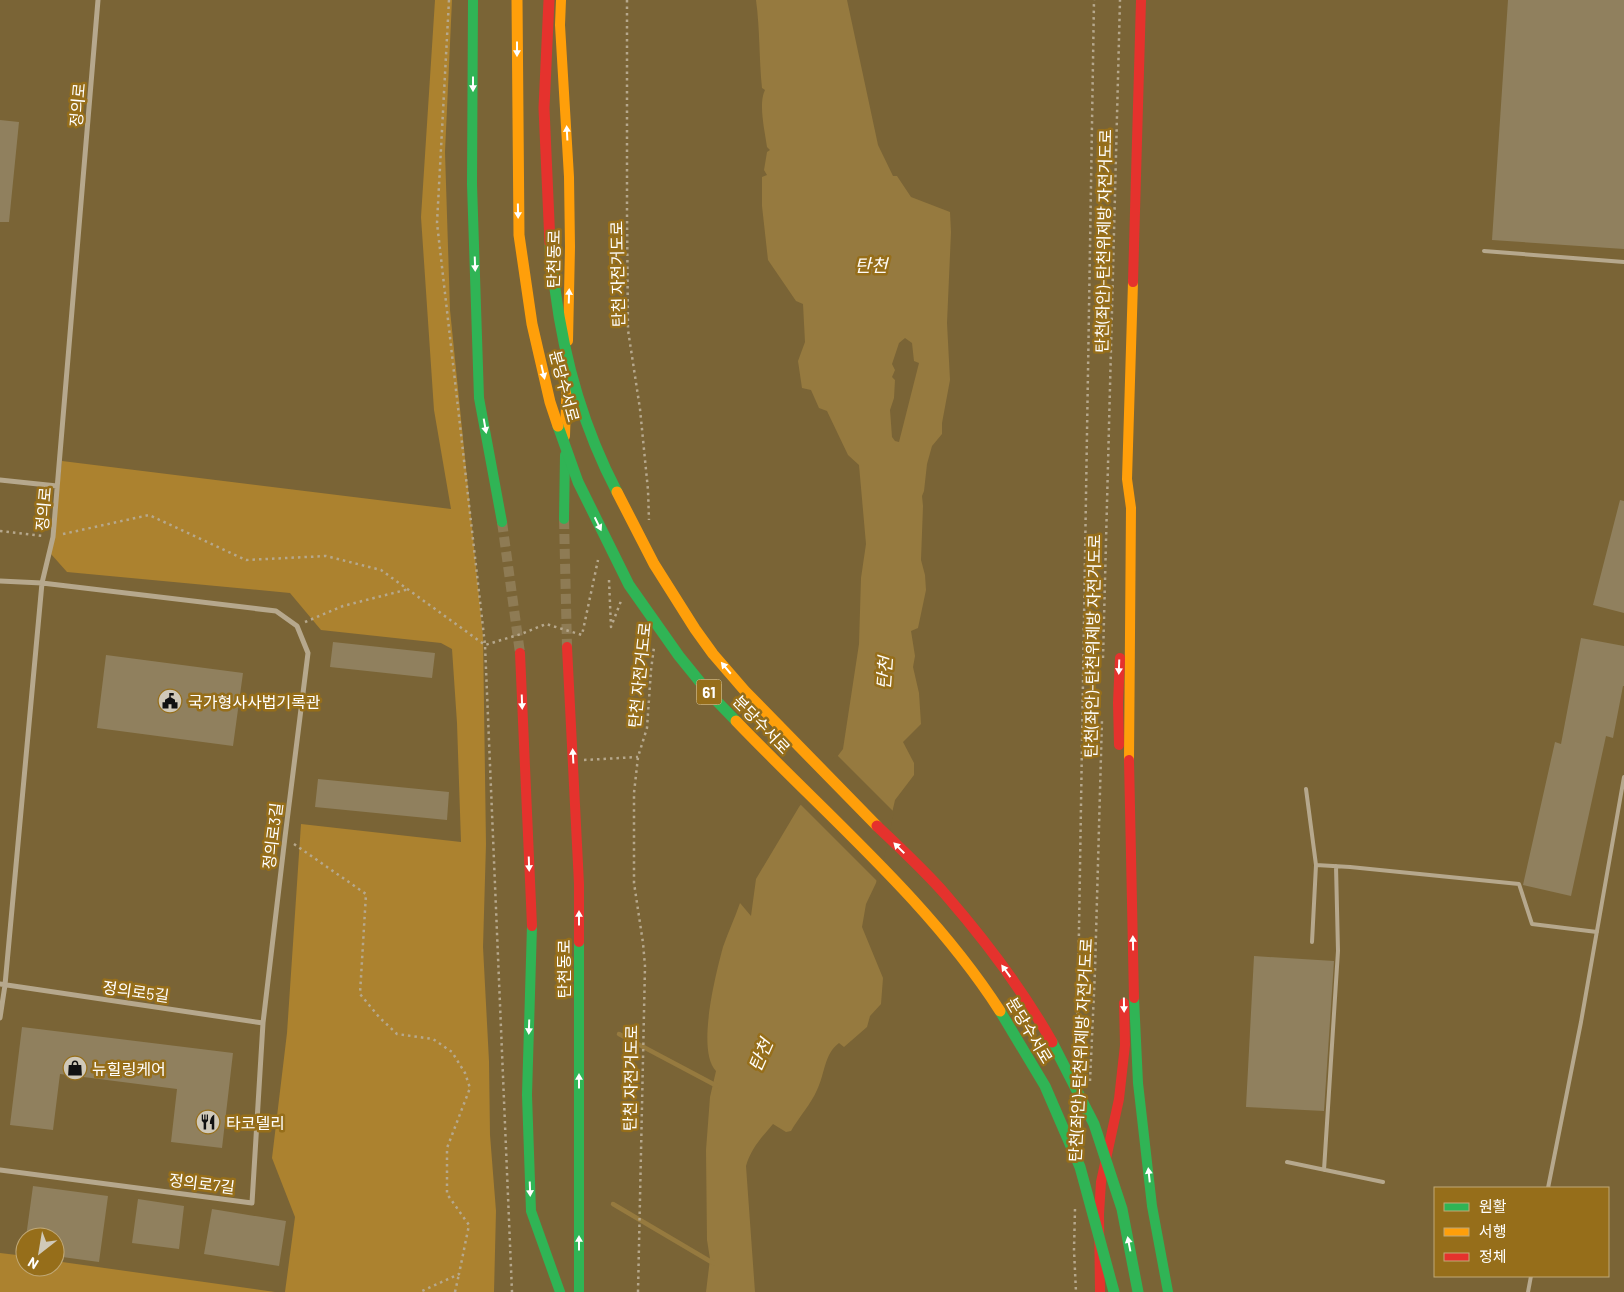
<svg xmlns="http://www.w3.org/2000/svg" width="1624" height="1292" font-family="Barlow,'Noto Sans KR',sans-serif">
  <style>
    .green { fill: #ac822f }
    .water { fill: #967a3f; fill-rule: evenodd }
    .pier { fill: #7a6436 }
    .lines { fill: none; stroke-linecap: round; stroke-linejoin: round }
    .stream { stroke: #967a3f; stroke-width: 4.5 }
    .building { fill: #90805e }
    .secondary-tunnel { stroke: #8e7b54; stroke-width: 10; stroke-dasharray: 10 5; stroke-linecap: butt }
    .path { stroke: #b6a88d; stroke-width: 2.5; stroke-dasharray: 2.5 4; stroke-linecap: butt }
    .lane { stroke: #b6a88d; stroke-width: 4 }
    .street { stroke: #b6a88d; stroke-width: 5 }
    .fast { stroke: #30b455; stroke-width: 10 }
    .slow { stroke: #ff9f0a; stroke-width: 10 }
    .jam { stroke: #e5322d; stroke-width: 10 }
    .fast-bridge { stroke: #30b455; stroke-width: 11 }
    .slow-bridge { stroke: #ff9f0a; stroke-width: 11 }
    .jam-bridge { stroke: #e5322d; stroke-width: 11 }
    .oneway { fill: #fff }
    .labels { text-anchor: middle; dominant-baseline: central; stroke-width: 5; stroke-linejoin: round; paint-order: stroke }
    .shield { fill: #966e1a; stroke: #e0d4ba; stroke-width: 1 }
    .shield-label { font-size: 15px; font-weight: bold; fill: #fff }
    .street-label { font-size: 16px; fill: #fff; stroke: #966e1a }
    .poi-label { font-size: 16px; fill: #fff; stroke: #966e1a; text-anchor: start }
    .water-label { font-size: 18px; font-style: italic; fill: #fefcf8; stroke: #966e1a }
  </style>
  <rect width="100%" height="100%" fill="#7a6436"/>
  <!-- green -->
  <path class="green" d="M435 0H452L445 152 450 310 483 636 486 844 483 947 489 1061 490 1135 496 1211 494 1292H285L295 1217 272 1158 287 1033 301 824 461 842 457 723 452 649 441 643 321 630 290 593 67 572 51 554 62 461 451 509 434 410 421 217Z
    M0 1253 25 1256V1267H55V1261L275 1292H0Z"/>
  <!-- water -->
  <path class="water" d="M756 0H847L878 145 893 176H897L911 197 950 212 951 232 947 323 950 380 942 423V434L932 446 927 464 924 491 922 496 923 506 921 560 925 575 926 590 918 628 911 631 915 656 913 667 919 693 921 724 903 742 914 763V775L895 800 876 883 866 904 862 927 883 978 881 1004 870 1016 867 1027 844 1047 839 1043C824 1054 825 1074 817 1090 811 1104 799 1117 791 1131L786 1132 773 1124C761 1138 751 1149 746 1166L755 1292H706L710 1259 707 1240 706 1150 710 1097 716 1071C696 1051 716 973 723 947 728 932 735 918 740 903L751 916 756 879 799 807 843 749 859 644 861 578 866 544 859 465 848 455 827 411 819 408 811 390 802 388 798 361 805 342 803 304 796 301 768 260 762 206V177L767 175 764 170 767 152 770 150 767 147C765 131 758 104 765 90L762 88C759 59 760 29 756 0ZM905 338 912 343 914 361 919 363 899 442 895 441 892 437 890 410 894 398 895 380 892 377 895 370 892 364 899 343Z"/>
  <!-- pier -->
  <path class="pier" d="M836 754 894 812 879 883 799 803Z"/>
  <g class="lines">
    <!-- stream -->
    <path class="stream" d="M619 1034 717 1086
      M613 1204 713 1263"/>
  </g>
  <!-- building -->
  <path class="building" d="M1508 0H1624V249L1492 240Z
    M0 120 19 122 9 222H0Z
    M1620 500 1624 501V613L1593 605Z
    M1581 638 1624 646V686H1623L1613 738 1606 736 1571 896 1523 885 1555 742 1561 744Z
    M333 642 435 653 432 678 330 667Z
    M106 655 243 673 233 746 97 728Z
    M318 779 449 792 447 820 315 807Z
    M1254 956 1334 961 1324 1111 1246 1107Z
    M22 1027 233 1053 222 1148 171 1142 177 1089 60 1074 53 1130 10 1125Z
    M33 1186 108 1196 99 1262 55 1256V1237H26Z
    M138 1199 184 1206 179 1249 132 1243Z
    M212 1209 286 1221 279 1266 204 1254Z"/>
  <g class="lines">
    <!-- secondary-tunnel -->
    <path class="secondary-tunnel" d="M564 519 567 647
      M502 522 520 653"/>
    <!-- path -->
    <path class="path" d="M449 0 437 223 485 645 512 1292
      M627 0V213L628 330 640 409 648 490 649 520
      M0 531 43 536
      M63 534 149 515 246 560 326 556 381 570 485 645 521 634 546 624 582 635 598 560
      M609 580 611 627 621 601
      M305 622 343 606 409 589
      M1103 658 1120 0
      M584 760 638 757
      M294 844 366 894 360 994 379 1017 397 1034 433 1039 452 1052 465 1073 470 1088 447 1148V1194L469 1225 459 1274 420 1292
      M1077 1053 1094 0
      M1090 1081 1095 971 1102 719
      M1075 1209 1074 1250 1076 1292
      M455 1292 459 1274
      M638 1292 645 966 643 943 634 883V793L638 757 647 728 651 670 654 647"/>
    <!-- lane -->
    <path class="lane" d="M1484 251 1624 262
      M1306 789 1316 865 1350 867 1519 884 1532 924 1597 932
      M1312 942 1316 865
      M1287 1162 1383 1182
      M1324 1170 1338 951 1336 866
      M1548 1188 1581 1022 1624 777
      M1528 1292 1531 1276"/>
    <!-- street -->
    <path class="street" d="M0 480 57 486
      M0 581 42 583 276 611 297 626 308 653 285 837 263 1023 252 1203 0 1170
      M0 984 263 1023
      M0 1018 5 985 42 583 53 537 98 0"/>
    <!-- fast -->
    <path class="fast" d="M473 0 472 184 479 398 502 522
      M564 519 565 455
      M532 926 527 1095 531 1211 560 1292
      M579 942V1292
      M1134 998 1138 1083 1152 1206 1168 1292"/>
    <!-- slow -->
    <path class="slow" d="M561 0 560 25 569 177 570 247 568 341
      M565 436 567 373
      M1127 479 1133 282
      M1127 479 1131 508 1129 760"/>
    <!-- jam -->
    <path class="jam" d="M1133 282 1141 0
      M567 647 579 884V942
      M520 653 532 926
      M1119 745 1118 703 1120 658
      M1129 760 1134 998
      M1100 1292 1099 1214 1101 1182 1119 1099 1125 1045 1124 1003"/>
    <!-- fast-bridge -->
    <path class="fast-bridge" d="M550 244C550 259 553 274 555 289 564 359 584 429 617 492
      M558 426 578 482 629 585 679 656 709 693 736 721
      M1000 1011 1045 1086 1080 1167 1114 1292
      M1052 1042 1094 1124 1122 1209 1138 1292"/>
    <!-- slow-bridge -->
    <path class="slow-bridge" d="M517 0 519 235 532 324 550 402 558 426
      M617 492 654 564 695 629 713 654 745 691 877 826
      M736 721C826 815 930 902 1000 1011"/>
    <!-- jam-bridge -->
    <path class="jam-bridge" d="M549 0 544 108 550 244
      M877 826C900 848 924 870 945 894 985 940 1022 989 1052 1042"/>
  </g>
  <!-- one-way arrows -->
  <defs><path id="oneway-solid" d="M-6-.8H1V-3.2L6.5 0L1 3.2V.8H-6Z" transform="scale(1.25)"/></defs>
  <g class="oneway">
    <use href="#oneway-solid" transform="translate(517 49) rotate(90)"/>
    <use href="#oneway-solid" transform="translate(473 84) rotate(90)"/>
    <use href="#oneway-solid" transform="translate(567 133) rotate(-93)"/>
    <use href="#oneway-solid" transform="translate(518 211) rotate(89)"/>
    <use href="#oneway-solid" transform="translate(475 264) rotate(88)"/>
    <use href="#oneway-solid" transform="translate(569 296) rotate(-88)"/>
    <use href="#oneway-solid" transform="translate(543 372) rotate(77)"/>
    <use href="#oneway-solid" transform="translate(485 426) rotate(80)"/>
    <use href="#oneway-solid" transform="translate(598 524) rotate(64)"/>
    <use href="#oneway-solid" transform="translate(1119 667) rotate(92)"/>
    <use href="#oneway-solid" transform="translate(726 668) rotate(-130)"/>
    <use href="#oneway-solid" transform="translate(522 702) rotate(88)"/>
    <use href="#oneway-solid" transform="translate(573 756) rotate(-93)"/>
    <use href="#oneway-solid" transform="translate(899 848) rotate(-135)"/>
    <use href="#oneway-solid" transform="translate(529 864) rotate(88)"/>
    <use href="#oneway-solid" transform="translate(579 918) rotate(-90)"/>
    <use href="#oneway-solid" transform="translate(1133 943) rotate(-91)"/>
    <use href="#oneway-solid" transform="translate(1006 971) rotate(-126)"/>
    <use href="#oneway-solid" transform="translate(1124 1005) rotate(89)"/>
    <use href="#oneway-solid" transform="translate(529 1027) rotate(92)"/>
    <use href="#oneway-solid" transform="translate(579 1081) rotate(-90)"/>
    <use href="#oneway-solid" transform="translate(1149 1175) rotate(-96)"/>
    <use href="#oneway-solid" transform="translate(530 1189) rotate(88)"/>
    <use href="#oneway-solid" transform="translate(579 1243) rotate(-90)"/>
    <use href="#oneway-solid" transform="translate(1129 1244) rotate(-101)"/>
  </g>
  <!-- icons -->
  <defs>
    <g id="civic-disc" transform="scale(1.25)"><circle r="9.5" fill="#d0c9b9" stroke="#966e1a"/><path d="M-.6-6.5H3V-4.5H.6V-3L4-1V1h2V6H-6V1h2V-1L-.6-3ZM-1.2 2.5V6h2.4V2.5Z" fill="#111"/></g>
    <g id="shop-disc" transform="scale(1.25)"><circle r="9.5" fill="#d0c9b9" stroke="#966e1a"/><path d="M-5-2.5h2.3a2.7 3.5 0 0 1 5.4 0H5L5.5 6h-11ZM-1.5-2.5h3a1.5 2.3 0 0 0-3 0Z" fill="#111"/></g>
    <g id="restaurant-disc" transform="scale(1.25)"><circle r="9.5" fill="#d0c9b9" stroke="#966e1a"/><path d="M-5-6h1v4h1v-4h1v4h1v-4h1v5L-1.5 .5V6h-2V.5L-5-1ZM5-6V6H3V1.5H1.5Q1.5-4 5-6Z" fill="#111"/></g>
  </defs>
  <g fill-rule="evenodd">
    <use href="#civic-disc" x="170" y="701"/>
    <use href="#shop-disc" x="75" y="1068"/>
    <use href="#restaurant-disc" x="208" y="1122"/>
  </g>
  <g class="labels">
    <!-- shield labels -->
    <rect class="shield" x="696.5" y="679.5" width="25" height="25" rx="4"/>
    <g class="shield-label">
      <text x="709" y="692">61</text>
    </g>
    <!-- street labels -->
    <g class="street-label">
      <text transform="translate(77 105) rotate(-85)">정의로</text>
      <text transform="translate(1103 241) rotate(-89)">탄천(좌안)-탄천위제방 자전거도로</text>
      <text transform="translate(553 259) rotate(-89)">탄천동로</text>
      <text transform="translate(617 274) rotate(-91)">탄천 자전거도로</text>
      <text transform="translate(565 386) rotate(75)">분당수서로</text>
      <text transform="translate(43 509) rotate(-85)">정의로</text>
      <text transform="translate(1092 646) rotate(-89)">탄천(좌안)-탄천위제방 자전거도로</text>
      <text transform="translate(639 675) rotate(-84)">탄천 자전거도로</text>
      <text transform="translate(762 724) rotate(46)">분당수서로</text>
      <text transform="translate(272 836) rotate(-83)">정의로3길</text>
      <text transform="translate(563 969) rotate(-90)">탄천동로</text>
      <text transform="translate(136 991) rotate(8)">정의로5길</text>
      <text transform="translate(1030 1030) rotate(59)">분당수서로</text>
      <text transform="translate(1080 1050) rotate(-87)">탄천(좌안)-탄천위제방 자전거도로</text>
      <text transform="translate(630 1078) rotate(-89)">탄천 자전거도로</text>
      <text transform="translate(202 1183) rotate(7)">정의로7길</text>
    </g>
    <!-- poi labels -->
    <g class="poi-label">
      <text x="188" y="701">국가형사사법기록관</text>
      <text x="92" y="1068">뉴힐링케어</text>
      <text x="226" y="1122">타코델리</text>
    </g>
    <!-- water labels -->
    <g class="water-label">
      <text x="871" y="265">탄천</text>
      <text transform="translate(884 673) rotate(-86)">탄천</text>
      <text transform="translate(760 1055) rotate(-66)">탄천</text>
    </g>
  </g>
  <!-- legend -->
  <rect x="1434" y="1187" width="175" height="90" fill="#966e1a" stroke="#c0a876"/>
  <rect x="1444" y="1203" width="25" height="8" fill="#30b455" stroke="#c0a876"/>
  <text x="1479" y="1212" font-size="15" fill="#ffffff">원활</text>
  <rect x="1444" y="1228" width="25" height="8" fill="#ff9f0a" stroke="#c0a876"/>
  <text x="1479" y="1237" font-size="15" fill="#ffffff">서행</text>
  <rect x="1444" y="1253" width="25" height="8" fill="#e5322d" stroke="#c0a876"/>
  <text x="1479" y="1262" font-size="15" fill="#ffffff">정체</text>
  <!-- north arrow -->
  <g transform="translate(40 1252) rotate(211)"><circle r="24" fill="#966e1a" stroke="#c0a876"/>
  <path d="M0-4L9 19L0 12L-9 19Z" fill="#d0c9b9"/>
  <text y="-8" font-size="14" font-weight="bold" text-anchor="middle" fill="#ffffff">N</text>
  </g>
</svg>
